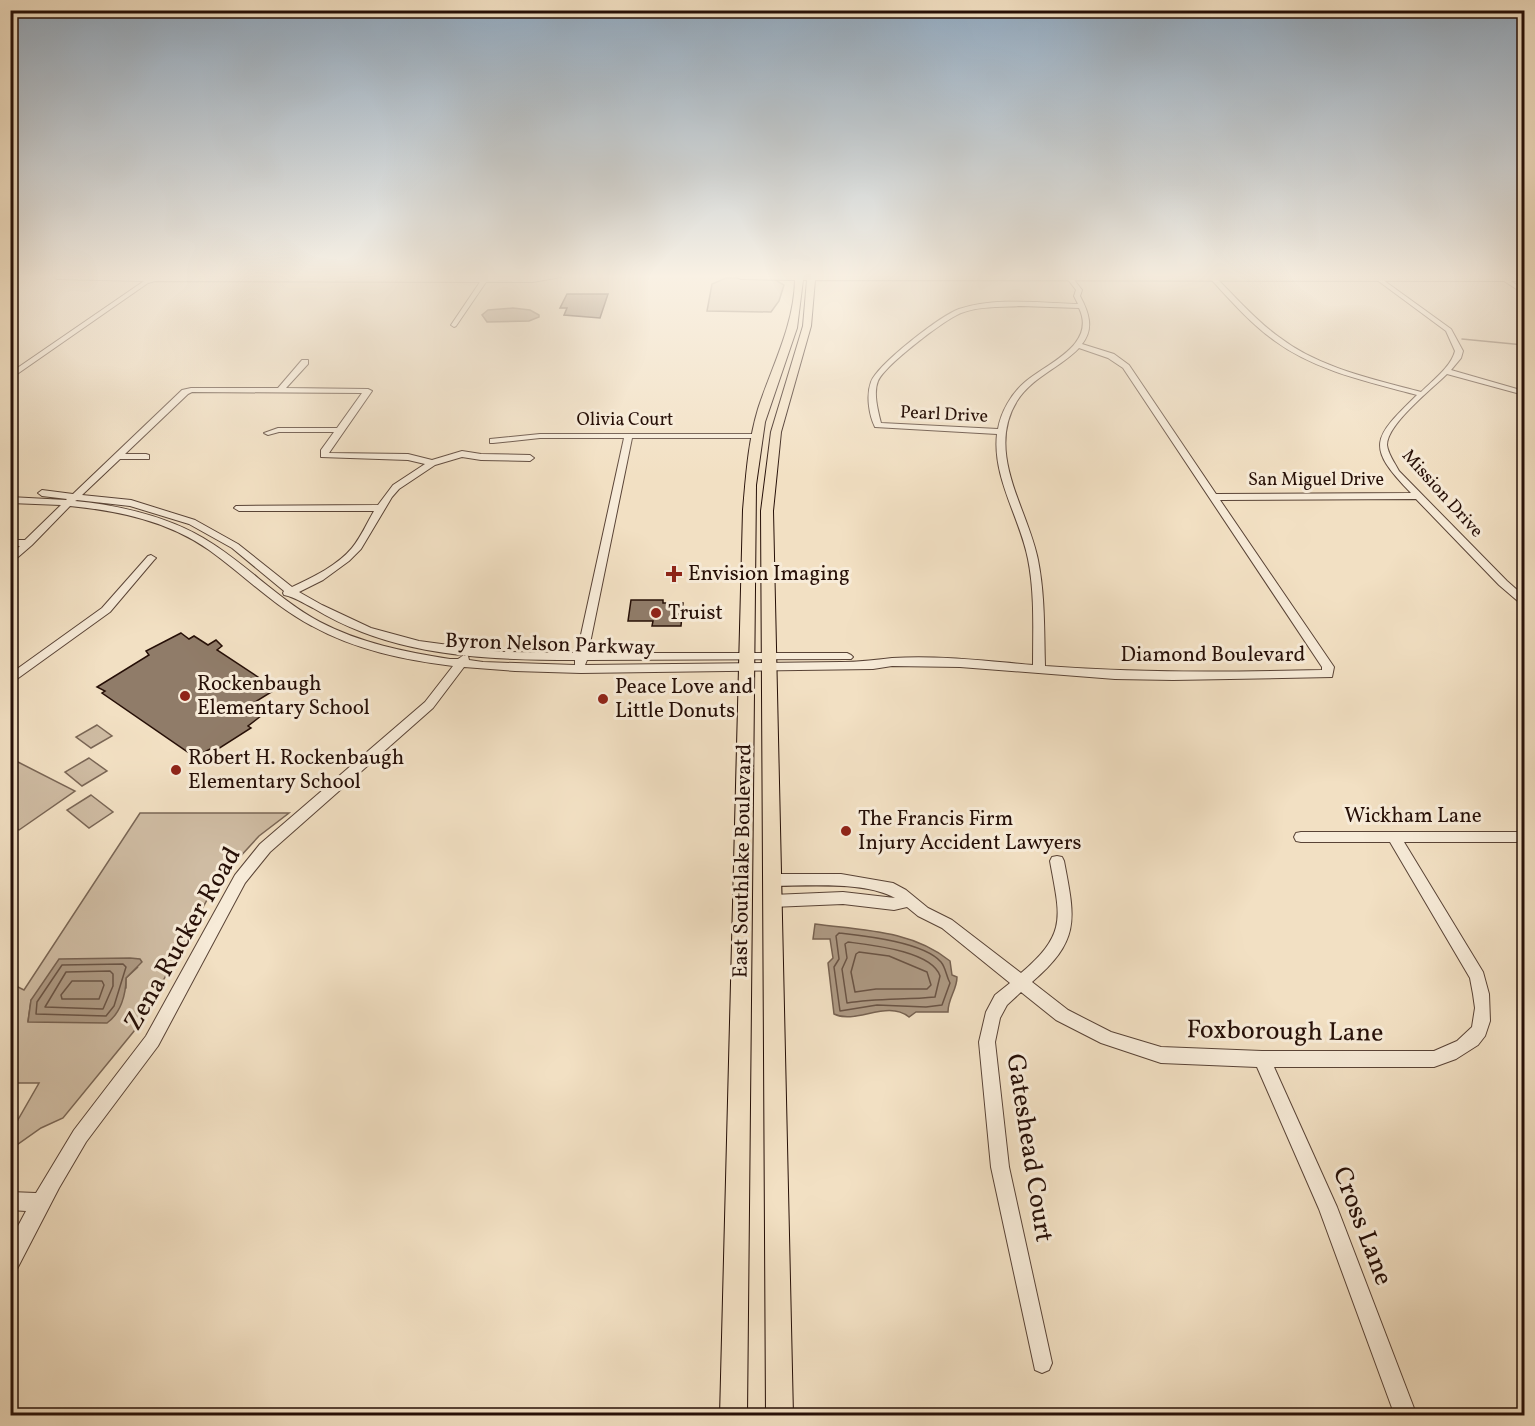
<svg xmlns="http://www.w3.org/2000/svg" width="1535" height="1426" font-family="Vollkorn,serif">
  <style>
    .green { fill: #cfbca3; stroke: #7a6655; stroke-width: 1.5; fill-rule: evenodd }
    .water { fill: #ad9983; stroke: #776251; stroke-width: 1.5 }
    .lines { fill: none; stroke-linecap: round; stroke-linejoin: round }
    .shore { stroke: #6a5445; stroke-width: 1.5 }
    .stream { stroke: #776251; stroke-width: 1.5 }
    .building { fill: #907c69; stroke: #260f07; stroke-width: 1.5 }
    .minor-casing { stroke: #594336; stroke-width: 2 }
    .major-casing { stroke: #260f07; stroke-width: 2 }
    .minor { fill: #f7ebd8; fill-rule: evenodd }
    .major { fill: #f2e0c3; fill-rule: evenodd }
    .poi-dot { fill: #8f2418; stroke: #f7ebd8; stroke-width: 2 }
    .labels { text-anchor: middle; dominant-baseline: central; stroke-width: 6; stroke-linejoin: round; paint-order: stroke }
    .far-street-label { font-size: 18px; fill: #260f07; stroke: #f7ebd8 }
    .poi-label { font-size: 21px; fill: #260f07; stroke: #f7ebd8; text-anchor: start }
    .street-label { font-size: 21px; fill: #260f07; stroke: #f7ebd8 }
    .near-street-label { font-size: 26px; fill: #260f07; stroke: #f7ebd8 }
  </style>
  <rect width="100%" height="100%" fill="#f2e0c3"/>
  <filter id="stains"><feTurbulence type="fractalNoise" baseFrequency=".00333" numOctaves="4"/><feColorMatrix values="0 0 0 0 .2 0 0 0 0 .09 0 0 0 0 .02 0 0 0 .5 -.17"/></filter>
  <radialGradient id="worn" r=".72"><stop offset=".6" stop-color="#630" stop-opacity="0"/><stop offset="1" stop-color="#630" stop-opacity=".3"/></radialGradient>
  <!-- green -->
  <path class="green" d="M726 278 774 279 784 285 779 301 771 312 707 311 712 284Z
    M97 725 112 736 91 748 76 737Z
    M89 758 107 771 82 786 65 772Z
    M18 762 75 791 19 830 10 826 11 767Z
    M91 795 113 812 89 828 67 810Z
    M140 813H289L259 836 226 872 207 900 139 1025 63 1118 41 1128 11 1149V1132L39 1083H11L10 983 24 990ZM138 967 126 978V988L28 1021 31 1000Z"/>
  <!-- water -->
  <path class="water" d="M513 308 530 310 539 315V317L529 321 487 322 482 315 488 310Z
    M815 924C861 930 912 930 950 961L952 975 957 977C957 990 948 998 948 1012H916L909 1017C887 999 856 1025 834 1014L828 963 833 958 830 939H813Z
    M130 958 140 959 142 962 126 978C126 994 121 1013 107 1023L28 1022 31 1000 59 959Z"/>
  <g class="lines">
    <!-- shore -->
    <path class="shore" d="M839 933C865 936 923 942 941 962 946 968 946 976 950 983L942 1005 926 1007 877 1005 840 1011 834 967 839 959 836 936Z
      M848 942C871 945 932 951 940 976L935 997C905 1000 877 998 847 1003L842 969 847 958 845 944Z
      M859 952 889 956 927 972 931 985 927 989H876L855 992 851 972 856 954Z
      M123 964 126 967 114 1006 106 1016 36 1014 37 1002 62 965Z
      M110 971 113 974V986L103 1009 45 1007 66 972Z
      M72 981H102L104 985 99 999H62L61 995Z"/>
    <!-- stream -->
    <path class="stream" d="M1462 339 1524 345"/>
  </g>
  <!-- building -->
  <path class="building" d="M567 294H608L600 318 564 315 567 308H560Z
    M631 600H663V603H683L681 626H652L653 621H628Z
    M181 633 189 639 194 636 208 645 216 640 222 646 217 650 264 681 261 684 273 691 245 708 261 716 248 726 251 728 215 751 210 749 195 757 102 693 105 691 97 687 149 655 146 651Z"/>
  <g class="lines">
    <!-- minor casing -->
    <g class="minor-casing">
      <path id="minor" d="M54 277H561L533 282H486L456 326 454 327 451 325 480 282 155 281 148 283 10 379V373L144 281 57 279Z
        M1066 277H1072L1082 290 1080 296C1088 311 1095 328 1082 344L1114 354 1129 365 1216 494 1411 493C1365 446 1373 438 1417 395 1369 382 1316 371 1275 341 1251 324 1229 299 1209 277H1215C1236 297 1255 320 1279 337 1319 368 1373 379 1421 392 1433 380 1451 367 1455 351L1446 331 1373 277H1379L1451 329 1463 351 1461 358 1451 370 1524 391V395L1447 374C1433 388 1387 424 1387 445 1388 454 1395 463 1399 471L1507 581 1524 596V604L1520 603 1499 585 1416 499 1220 500 1334 667 1332 677 1173 680 1115 679 960 667 892 666 873 669 581 673 515 671 464 667 433 708 270 852 245 883 158 1046 86 1142 59 1188 17 1269 10 1272V1241L26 1211 10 1210V1192L36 1193 74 1130 146 1036 235 875 260 844 425 702 453 666C405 660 355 650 312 626 274 606 244 575 209 550 168 521 119 511 70 506L32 545 10 564V555L20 546H10V540H25L61 505 10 503V497L66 500 67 499 42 496 38 493 42 490 73 494 182 390 191 388H278L302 360H308V364L286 388 368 389 372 391 329 453 408 454 432 460 462 451 481 454 530 455 534 458 530 461 481 460 462 457 435 465 399 489 392 497 361 549 349 561 323 580 299 592 322 605 371 628 419 641 501 652 577 653 624 438H540L493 443H490V439L540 434H757L761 436 760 438H632L588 653H847L851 655 853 657 851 659 587 660 585 665 841 662C858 662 875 660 892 658 939 655 987 661 1033 665 1033 630 1035 594 1028 559 1020 518 992 477 997 434L875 427C869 415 866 395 871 382 878 364 940 316 959 309 996 297 1039 303 1078 304L1074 296 1076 290ZM1021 306 1079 308C1097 345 1047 363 1025 382 1011 394 1001 412 998 429L881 423C878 411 873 393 878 381 885 365 944 320 961 313 979 306 1002 307 1021 306ZM1079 348 1108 358 1123 368 1322 667V670C1229 672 1137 673 1045 666 1044 631 1045 595 1038 560 1028 509 985 453 1017 401 1032 377 1060 368 1079 348ZM192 392 362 393 337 428H278L264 433 268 435 279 432H334L321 450V457L408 460 425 464 393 485 378 505 236 506 234 508 239 511H374C367 523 361 537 352 548 337 566 313 577 292 587L238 544 195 520 131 500 82 495 120 459H149V455L146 454H125L188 394ZM77 500 130 506 189 524 232 548 284 591 283 593 284 595C295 597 303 603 313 608 328 617 346 626 362 632 429 658 505 660 575 660V665L483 662 469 660 468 656 464 655 458 659H450C405 652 360 643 320 622 281 601 250 568 213 544 172 517 124 506 75 501Z
        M1498 277H1505L1524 290V294Z
        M151 555 156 558 154 560 110 612 10 684V674L102 608 148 556Z
        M1301 832H1524V842H1404L1483 972 1489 994 1490 1021 1485 1036 1478 1045 1456 1059 1434 1067H1274L1337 1207 1417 1416H1395L1319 1209 1257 1067 1161 1063 1101 1043 1056 1020 1021 992 1007 1005 1000 1018 995 1042 1009 1167 1052 1363 1049 1370 1042 1373 1035 1370 991 1167 979 1042 986 1012 995 995 1010 983 942 928 918 916 907 907 894 910 843 904 772 907 767 905 765 901 767 897 772 895 843 892 895 898C864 881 808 886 772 886L767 884 765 880 767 876 772 874H841L893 883 906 890 928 908 952 920 1021 973C1068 933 1060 917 1050 861L1052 857 1057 856 1062 857 1064 861C1075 919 1081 940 1032 982L1068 1010 1111 1032 1161 1047 1262 1051H1434L1457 1041 1472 1027 1475 1008 1473 994 1470 978 1390 842H1301L1296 841 1294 837 1296 833Z"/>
    </g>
    <!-- major casing -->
    <g class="major-casing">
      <path id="major" d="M737 277H1524V281L815 280 811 326 781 432 773 511 793 1416H766L761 511 771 432 803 326 807 280H803L797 328 765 422 756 485 747 1416H720L743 510C746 476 748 442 758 409 772 366 794 326 795 280L741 279Z"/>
    </g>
    <!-- minor -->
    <use href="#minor" class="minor"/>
    <!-- major -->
    <use href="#major" class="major"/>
  </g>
  <!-- sky -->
  <linearGradient id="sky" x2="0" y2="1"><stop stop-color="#90a9c0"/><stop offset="0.58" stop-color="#f9f1e4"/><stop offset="1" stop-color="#f9f1e4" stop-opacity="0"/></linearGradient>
  <rect width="1535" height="476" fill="url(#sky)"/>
  <!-- markers -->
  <g class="poi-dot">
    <path d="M671 565h6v6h6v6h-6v6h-6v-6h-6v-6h6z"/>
    <circle cx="656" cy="613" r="6"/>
    <circle cx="185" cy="696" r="6"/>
    <circle cx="603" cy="699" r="6"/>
    <circle cx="176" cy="770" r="6"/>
    <circle cx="846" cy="831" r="6"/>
  </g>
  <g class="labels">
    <!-- far-street labels -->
    <g class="far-street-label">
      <text transform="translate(944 415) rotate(3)">Pearl Drive</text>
      <text x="625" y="420">Olivia Court</text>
      <text x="1316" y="480">San Miguel Drive</text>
      <text transform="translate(1442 494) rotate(48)">Mission Drive</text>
    </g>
    <!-- poi labels -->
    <g class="poi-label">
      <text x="688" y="574">Envision Imaging</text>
      <text x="668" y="613">Truist</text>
      <text x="197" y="684">Rockenbaugh<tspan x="197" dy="24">Elementary School</tspan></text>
      <text x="615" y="687">Peace Love and<tspan x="615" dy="24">Little Donuts</tspan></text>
      <text x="188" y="758">Robert H. Rockenbaugh<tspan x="188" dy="24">Elementary School</tspan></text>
      <text x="858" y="819">The Francis Firm<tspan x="858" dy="24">Injury Accident Lawyers</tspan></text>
    </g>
    <!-- street labels -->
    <g class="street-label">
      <text transform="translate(550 645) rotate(2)">Byron Nelson Parkway</text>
      <text x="1213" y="655">Diamond Boulevard</text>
      <text x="1413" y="816">Wickham Lane</text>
      <text transform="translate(743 861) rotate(-89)">East Southlake Boulevard</text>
    </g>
    <!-- near-street labels -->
    <g class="near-street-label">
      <text transform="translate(183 939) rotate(-60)">Zena Rucker Road</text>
      <text transform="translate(1285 1032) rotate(1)">Foxborough Lane</text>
      <text transform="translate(1029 1148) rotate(81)">Gateshead Court</text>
      <text transform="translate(1362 1226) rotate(69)">Cross Lane</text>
    </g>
  </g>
  <!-- margin -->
  <rect width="1535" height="1426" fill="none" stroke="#f2e0c3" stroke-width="36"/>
  <rect x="12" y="12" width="1511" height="1402" fill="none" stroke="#260f07" stroke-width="3"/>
  <rect x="18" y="18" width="1499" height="1390" fill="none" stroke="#260f07" stroke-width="1.5"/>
  <rect width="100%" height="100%" filter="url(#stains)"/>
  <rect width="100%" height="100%" fill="url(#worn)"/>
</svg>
